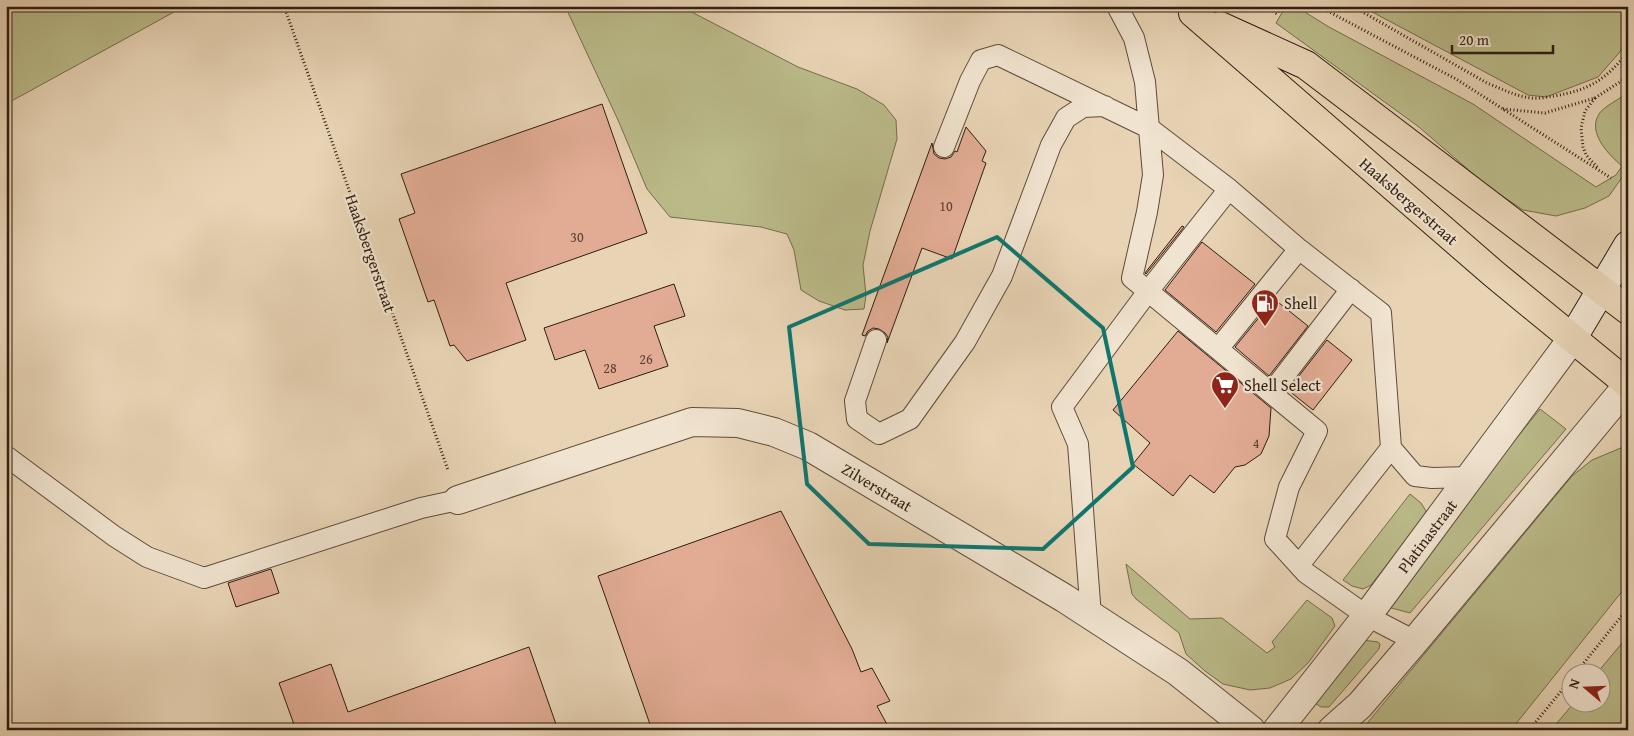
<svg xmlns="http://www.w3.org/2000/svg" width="1634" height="736" font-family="'Gentium Book Plus',serif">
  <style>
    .green { fill: #bbbb8a; stroke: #756c4e }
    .building { fill: #e2ac94; stroke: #2f1d11 }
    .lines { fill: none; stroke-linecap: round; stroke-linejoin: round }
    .service-casing { stroke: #5d4b3a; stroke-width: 22 }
    .minor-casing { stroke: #5d4b3a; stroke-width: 30 }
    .secondary-casing { stroke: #2f1d11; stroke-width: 30 }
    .primary-casing { stroke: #2f1d11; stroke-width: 30 }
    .path { stroke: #2f1d11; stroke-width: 3; stroke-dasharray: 1 2.5; stroke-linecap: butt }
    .service { stroke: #f0e3cf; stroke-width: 20 }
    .minor { stroke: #f0e3cf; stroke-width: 28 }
    .secondary { stroke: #f0e3cf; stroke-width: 28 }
    .primary { stroke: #e8d4b5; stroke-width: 28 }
    .marked { fill: none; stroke: #0f766e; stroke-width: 4; stroke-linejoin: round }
    .labels { text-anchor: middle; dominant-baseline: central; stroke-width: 4.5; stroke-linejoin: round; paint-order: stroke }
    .number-label { font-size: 14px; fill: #5c4132 }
    .street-label { font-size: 16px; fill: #2f1d11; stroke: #f0e3cf }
    .poi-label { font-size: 16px; fill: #2f1d11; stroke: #f0e3cf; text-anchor: start }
  </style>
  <rect width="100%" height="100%" fill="#e8d4b5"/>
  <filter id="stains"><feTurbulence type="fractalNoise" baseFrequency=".004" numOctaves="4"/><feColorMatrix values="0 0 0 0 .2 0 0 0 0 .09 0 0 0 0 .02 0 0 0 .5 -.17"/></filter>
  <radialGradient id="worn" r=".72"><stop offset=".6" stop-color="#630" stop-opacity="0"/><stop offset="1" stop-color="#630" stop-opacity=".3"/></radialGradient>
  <!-- green -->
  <path class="green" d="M6 6H185L6 104Z
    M565 6H680L798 67 857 89 884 105 896 120 897 139 870 231 863 265 866 295 864 309 845 310 819 301 801 290 794 250 787 234 761 227 670 217 647 189 618 120Z
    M1286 6H1295L1329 27 1473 104 1596 187 1616 175 1622 166C1609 155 1587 133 1599 114 1603 107 1621 98 1628 93V169L1609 196 1585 208 1556 216 1523 210 1486 185 1419 127 1276 23Z
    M1361 6H1628V40L1619 53 1598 77 1546 97 1528 95Z
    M1540 409 1566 429 1410 613 1384 606 1385 602Z
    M1628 445V584L1511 730H1364V727L1572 476 1592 460Z
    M1410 494 1421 503 1426 511 1424 517 1371 585 1363 589 1352 586 1343 580Z
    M1126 564 1190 619 1222 618 1267 653 1275 647 1272 642 1307 600 1332 618 1335 626 1308 663 1291 679 1270 688 1250 690 1223 684 1205 671 1186 654 1179 633 1136 599 1132 594Z
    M1628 636V730H1551L1573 704H1602V674L1597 673Z
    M1355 639 1378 642 1380 644 1379 649 1329 707H1321L1315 703Z"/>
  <!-- building -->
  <path class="building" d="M602 104 647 233 506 283 526 340 467 361 454 345 450 346 434 300 428 302 399 219 415 213 401 174Z
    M966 127 986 151 982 161 986 163 952 259 922 248 887 343 888 337 885 333 879 329 873 328 868 331 865 336 862 335 932 143 934 154 939 158 945 159 951 157 955 151 957 152Z
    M1182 226 1184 227 1146 274 1145 273Z
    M1202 242 1255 284 1216 332 1165 290Z
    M674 284 685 316 654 326 668 366 599 389 585 350 555 360 544 328Z
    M1274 299 1308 326 1269 376 1235 347Z
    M1178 331 1271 408 1269 436 1261 454 1245 465 1235 467 1214 493 1190 475 1173 496 1133 464 1150 443 1113 410Z
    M1327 340 1352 360 1313 410 1288 390Z
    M781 511 852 649 861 672 872 668 890 701 877 706 890 730H652L598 576Z
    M271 569 279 593 236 607 228 583Z
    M529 647 558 730H296L279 683 331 664 348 712Z"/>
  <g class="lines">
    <!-- service casing -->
    <g class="service-casing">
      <path id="service" d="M1117 6 1134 38 1145 82 1153 175 1147 212 1132 278 1317 431 1289 487 1275 539 1306 573 1367 616 1415 641
        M944 147 970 81 981 60 998 55 1149 128 1229 189 1299 249 1381 313 1391 448 1415 476 1432 478 1471 477
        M876 340 855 401 857 419 879 434 910 419 965 342 1002 276 1051 145 1066 118 1083 107 1105 106
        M1218 349 1299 249
        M1271 393 1351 289
        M6 456 114 536 147 557 204 578 421 508 458 500
        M1299 565 1391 448
        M1091 616 1078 444 1062 407 1149 290 1229 189"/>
    </g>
    <!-- minor casing -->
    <g class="minor-casing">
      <path id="minor" d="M458 500 692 422 738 423 774 432 808 446 1064 598 1178 672 1251 730
        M1277 730 1367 616 1572 339
        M1332 730 1360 705 1415 641 1628 385"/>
    </g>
    <!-- secondary casing -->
    <g class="secondary-casing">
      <path id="secondary" d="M1572 339 1628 245"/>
    </g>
    <!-- primary casing -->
    <g class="primary-casing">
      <path id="primary" d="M1193 13 1494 274 1628 384
        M1220 26 1306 65 1628 310"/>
    </g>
    <!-- path -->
    <path class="path" d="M284 6 448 470
      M1318 6 1456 79 1611 178
      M1352 6 1487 83C1502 89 1515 96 1531 98 1538 99 1547 97 1554 96 1590 90 1605 80 1628 52
      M1273 11 1277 14 1281 6
      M1595 98 1585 111 1581 128 1583 147 1586 155 1598 168
      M1503 109 1545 113 1595 98 1623 80 1628 75
      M1575 674 1628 608
      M1529 730 1572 678"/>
    <!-- service -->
    <use href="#service" class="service"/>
    <!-- minor -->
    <use href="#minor" class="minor"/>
    <!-- secondary -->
    <use href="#secondary" class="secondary"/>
    <!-- primary -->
    <use href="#primary" class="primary"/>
  </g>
  <!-- marked area -->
  <path class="marked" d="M997 237 1103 328 1133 467 1043 549 869 544 807 484 789 327Z"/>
  <!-- icons -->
  <defs>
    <g id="fuel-pin" transform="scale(1.4375)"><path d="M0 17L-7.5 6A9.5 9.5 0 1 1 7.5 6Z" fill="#8f2418" stroke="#f0e3cf"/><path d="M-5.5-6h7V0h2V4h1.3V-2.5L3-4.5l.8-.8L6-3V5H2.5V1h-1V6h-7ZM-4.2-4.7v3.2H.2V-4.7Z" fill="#fff"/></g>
    <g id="supermarket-pin" transform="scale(1.4375)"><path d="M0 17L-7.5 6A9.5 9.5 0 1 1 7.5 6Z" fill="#8f2418" stroke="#f0e3cf"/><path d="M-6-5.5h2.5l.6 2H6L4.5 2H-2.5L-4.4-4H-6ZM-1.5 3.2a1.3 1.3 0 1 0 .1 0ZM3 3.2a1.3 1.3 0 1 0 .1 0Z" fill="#fff"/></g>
  </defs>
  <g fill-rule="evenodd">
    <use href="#fuel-pin" x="1265" y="303"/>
    <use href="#supermarket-pin" x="1225" y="385"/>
  </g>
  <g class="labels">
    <!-- number labels -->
    <g class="number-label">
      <text x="946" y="206">10</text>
      <text x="577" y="237">30</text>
      <text x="646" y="359">26</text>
      <text x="610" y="368">28</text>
      <text x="1256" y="443">4</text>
    </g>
    <!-- street labels -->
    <g class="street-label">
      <text transform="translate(1409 201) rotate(41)">Haaksbergerstraat</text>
      <text transform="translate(371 253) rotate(71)">Haaksbergerstraat</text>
      <text transform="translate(877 487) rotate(31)">Zilverstraat</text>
      <text transform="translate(1427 536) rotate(-53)">Platinastraat</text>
    </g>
    <!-- poi labels -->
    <g class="poi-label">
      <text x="1284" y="303">Shell</text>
      <text x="1244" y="385">Shell Select</text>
    </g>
  </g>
  <!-- margin -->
  <rect width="1634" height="736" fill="none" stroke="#e8d4b5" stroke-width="25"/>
  <rect x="8" y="8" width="1619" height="721" fill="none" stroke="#2f1d11" stroke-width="2.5"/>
  <rect x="12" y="12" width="1609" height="711" fill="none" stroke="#2f1d11"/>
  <!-- north arrow -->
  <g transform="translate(1586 688) rotate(289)"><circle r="24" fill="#f0e3cf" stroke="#a39483"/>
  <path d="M0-4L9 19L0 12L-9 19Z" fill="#8f2418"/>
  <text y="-8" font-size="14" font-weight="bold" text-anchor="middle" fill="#2f1d11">N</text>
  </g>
  <!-- scale -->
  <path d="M1452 45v8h101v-8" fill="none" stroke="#2f1d11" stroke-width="2.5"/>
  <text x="1459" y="45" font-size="15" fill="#2f1d11" stroke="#f0e3cf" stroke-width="4" paint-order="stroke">20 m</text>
  <rect width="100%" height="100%" filter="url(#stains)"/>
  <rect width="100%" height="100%" fill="url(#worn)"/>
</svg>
